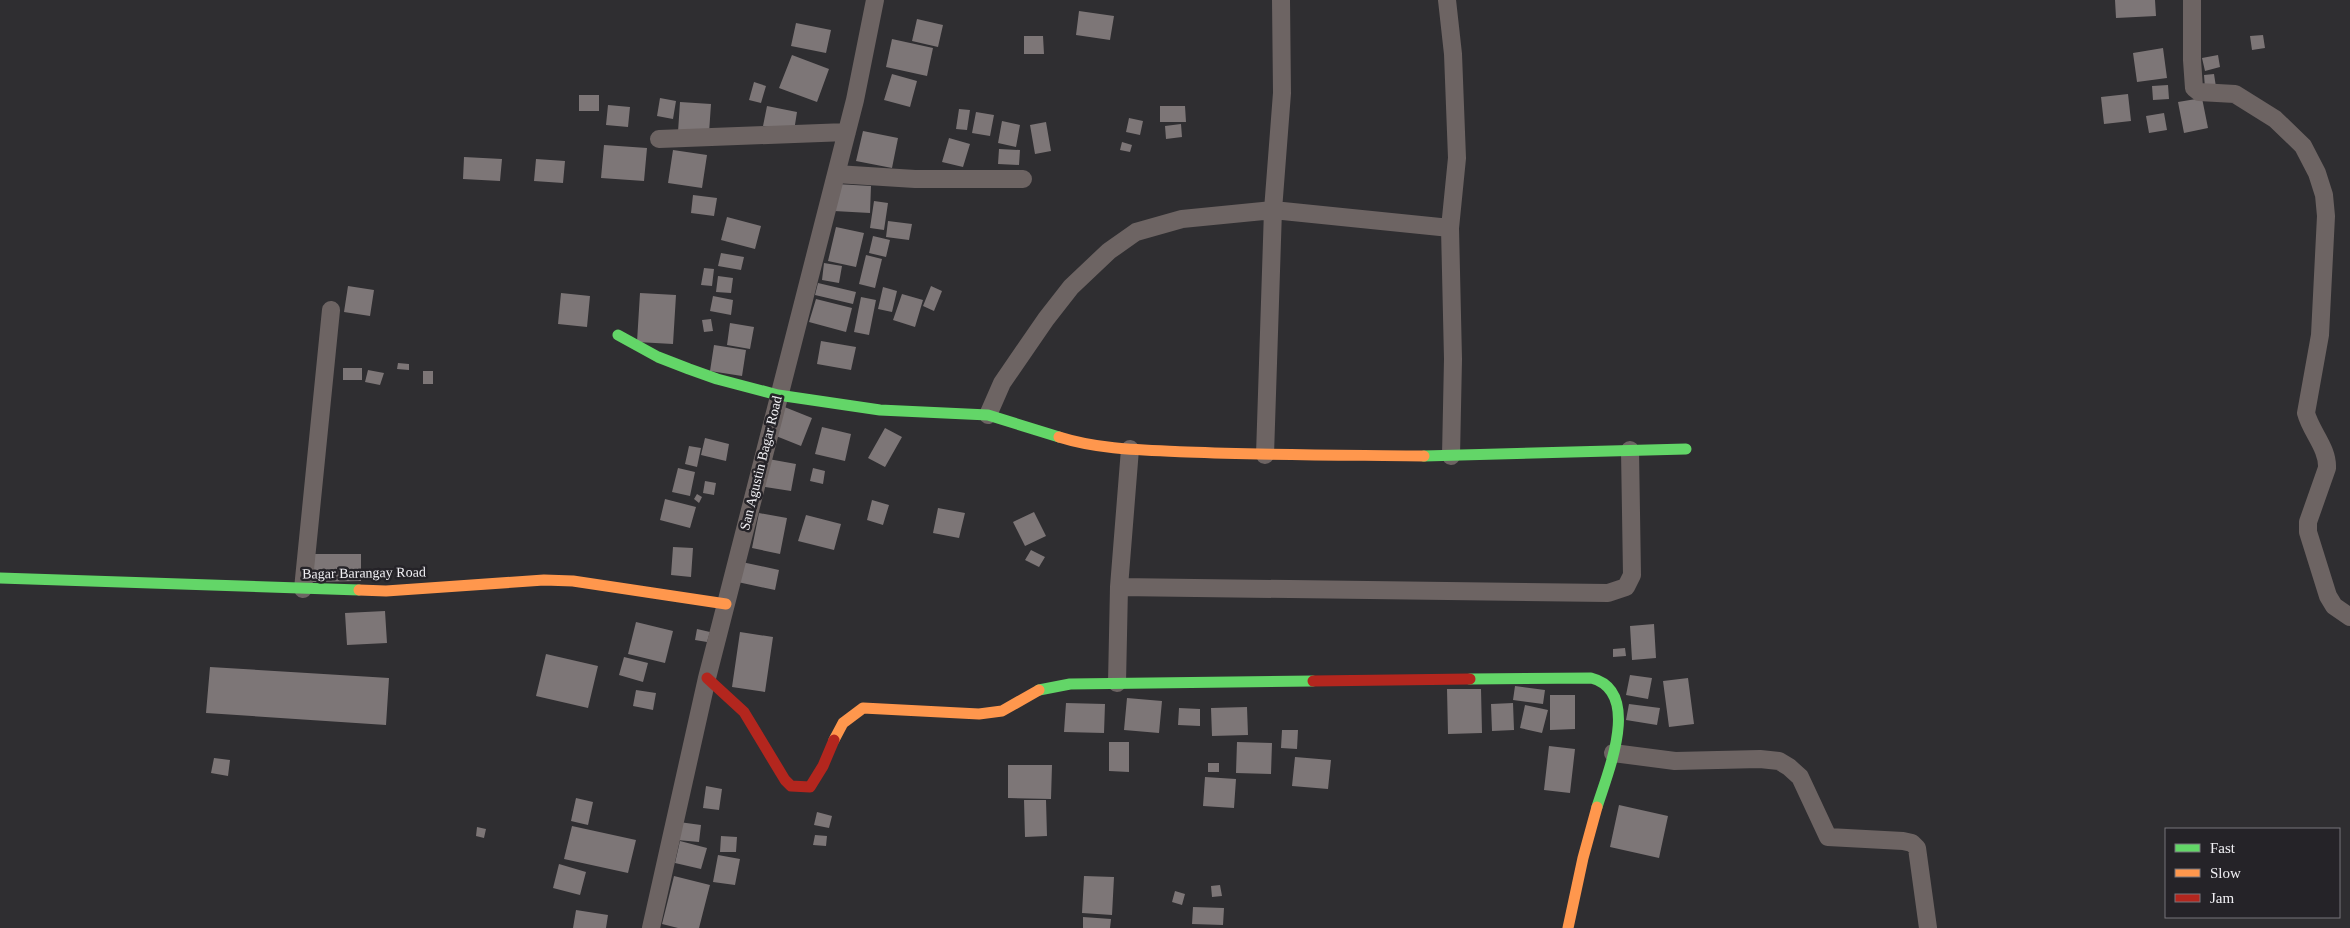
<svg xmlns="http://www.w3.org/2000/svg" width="2350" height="928" font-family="'Times New Roman',serif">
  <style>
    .building { fill: #7d7677 }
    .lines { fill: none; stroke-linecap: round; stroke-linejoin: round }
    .street { stroke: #6d6463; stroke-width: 18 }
    .fast { stroke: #63d668; stroke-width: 11 }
    .slow { stroke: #ff974d; stroke-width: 11 }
    .jam { stroke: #b3261e; stroke-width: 11 }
    .labels { text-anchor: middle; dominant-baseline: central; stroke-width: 5; stroke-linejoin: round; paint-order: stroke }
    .street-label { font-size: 14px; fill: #f1f0f4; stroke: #252328 }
  </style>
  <rect width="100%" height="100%" fill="#2f2e31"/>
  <!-- building -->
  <path class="building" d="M2115 0H2155L2156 16 2116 18Z
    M1079 11 1114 16 1110 40 1076 35Z
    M917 19 943 25 938 47 912 41Z
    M796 23 831 30 826 53 791 46Z
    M2263 35 2265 48 2252 50 2250 36Z
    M1024 36H1043L1044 54H1024Z
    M892 39 933 48 927 76 886 67Z
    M2163 48 2167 78 2137 82 2133 53Z
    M792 55 829 69 817 102 779 88Z
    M2218 55 2220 67 2205 71 2202 58Z
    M892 74 917 81 910 107 884 100Z
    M2214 74 2216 87 2205 88 2204 75Z
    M754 82 766 86 761 103 749 100Z
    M2168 85 2169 99 2153 100 2152 86Z
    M2128 94 2131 121 2104 124 2101 97Z
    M579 95H599V111H579Z
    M660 98 676 101 673 119 657 116Z
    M2202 98 2208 128 2184 133 2178 102Z
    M680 102 711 104 709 133 678 132Z
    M608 105 630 107 628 127 606 125Z
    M767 106 797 112 794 131 763 126Z
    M1160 106H1185L1186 122H1160Z
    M959 109 970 110 967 130 956 129Z
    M976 112 994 115 990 136 972 133Z
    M2164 113 2167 130 2149 133 2146 116Z
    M1129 118 1143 121 1140 135 1126 132Z
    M1002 121 1020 125 1016 147 998 143Z
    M1046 122 1051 151 1035 154 1030 125Z
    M1181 124 1182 137 1166 139 1165 126Z
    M863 131 898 138 892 168 856 161Z
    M949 138 970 144 963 167 942 162Z
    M1122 142 1132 145 1130 152 1120 150Z
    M604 145 647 148 644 181 601 178Z
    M999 149 1020 150 1019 165 998 164Z
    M673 150 707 155 702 188 668 183Z
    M464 157 502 159 500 181 463 179Z
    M536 159 565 161 563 183 534 181Z
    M836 184 871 186 870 213 834 211Z
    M693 195 717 198 714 216 691 213Z
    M874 201 888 203 884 230 870 228Z
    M727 217 761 226 755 249 721 240Z
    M888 221 912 224 909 240 886 237Z
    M836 227 864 233 856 267 828 261Z
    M873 236 890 240 886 257 869 253Z
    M721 253 744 257 741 270 718 266Z
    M866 255 882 259 875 288 859 284Z
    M824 263 842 266 839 283 822 280Z
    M704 268 714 269 712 286 701 285Z
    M718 276 733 278 731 293 716 292Z
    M818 283 856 292 853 304 815 295Z
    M348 286 374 290 370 316 344 312Z
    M931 286 942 291 934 311 923 306Z
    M883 287 897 291 892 312 878 309Z
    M561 293 590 296 587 327 558 324Z
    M640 293 676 295 673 344 637 342Z
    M902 294 923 300 915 327 893 320Z
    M713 296 733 300 731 315 710 311Z
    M861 297 876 300 869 335 854 332Z
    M816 299 852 308 846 332 809 322Z
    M711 319 713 331 704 332 702 320Z
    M730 323 754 327 750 349 727 345Z
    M821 341 856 347 851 370 817 364Z
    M714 345 746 350 742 376 710 371Z
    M398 363 409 364V370L397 369Z
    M343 368H362V380H343Z
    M368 370 384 373 380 385 365 382Z
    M423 371H433V384H423Z
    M782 406 812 418 801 446 771 434Z
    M822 427 851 434 845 461 815 454Z
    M885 428 902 437 885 467 868 458Z
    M705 438 729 444 726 461 701 455Z
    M689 446 701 448 697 467 685 464Z
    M763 458 796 464 791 491 758 486Z
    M678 468 695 472 690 496 672 492Z
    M813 468 825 471 823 484 810 481Z
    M705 481 716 483 714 495 703 493Z
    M697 494 702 497 699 503 694 499Z
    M665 499 696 507 690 528 660 520Z
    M872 500 889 505 883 525 867 520Z
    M938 508 965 513 959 538 933 533Z
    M1034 512 1046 536 1025 546 1013 522Z
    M759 513 787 518 780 554 752 548Z
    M806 515 841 524 834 550 798 541Z
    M673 547 693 548 691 577 671 575Z
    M1031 550 1045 557 1039 567 1025 560Z
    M312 554H361V581L312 582Z
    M737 561 779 570 775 590 733 581Z
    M385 611 387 643 347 645 345 613Z
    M636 622 673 631 665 663 628 654Z
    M1654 624 1656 658 1632 660 1630 626Z
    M697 629 710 632 707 642 695 640Z
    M740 632 773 637 765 692 732 687Z
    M1625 648 1626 656 1613 657V649Z
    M546 654 598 666 588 708 536 696Z
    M624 657 648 663 643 682 619 675Z
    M210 667 389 678 386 725 206 713Z
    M1630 675 1652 678 1648 699 1626 695Z
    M1688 678 1694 724 1669 727 1663 681Z
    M1515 686 1545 690 1543 704 1513 700Z
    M1447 689H1481L1482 733 1448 734Z
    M636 690 656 693 653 710 633 706Z
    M1550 695H1575V729L1550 730Z
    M1127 698 1162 701 1159 733 1124 730Z
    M1066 703 1105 704 1104 733 1064 732Z
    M1513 703 1514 730 1492 731 1491 704Z
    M1629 704 1660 708 1657 725 1626 720Z
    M1525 705 1548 710 1542 733 1520 728Z
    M1247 707 1248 735 1212 736 1211 708Z
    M1179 708 1200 709V726L1178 725Z
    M1282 730H1298L1297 749 1281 748Z
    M1109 742H1129V772L1109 771Z
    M1237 742 1272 743 1271 774 1236 773Z
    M1549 746 1575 749 1570 793 1544 790Z
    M1295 757 1331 760 1328 789 1292 786Z
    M214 758 230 760 228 776 211 773Z
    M1208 763H1219V772H1208Z
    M1008 765H1052L1051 799 1008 798Z
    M1205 777 1236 779 1234 808 1203 806Z
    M706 786 722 789 719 810 703 808Z
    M576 798 593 802 588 825 571 821Z
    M1024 800H1046L1047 836 1025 837Z
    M1619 805 1668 816 1659 858 1610 847Z
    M817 812 832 816 829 828 814 825Z
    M679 822 701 825 699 842 677 840Z
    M572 826 636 840 628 873 564 859Z
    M477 827 486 829 484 838 476 836Z
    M815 835 827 836 826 846 813 845Z
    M721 836 737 837 736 852H720Z
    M680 841 707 848 701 869 675 863Z
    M718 855 740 859 735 885 713 882Z
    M559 864 586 872 580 895 553 888Z
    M674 876 710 885 699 928H678L662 924Z
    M1084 876 1114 877 1112 915 1082 913Z
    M1220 885 1222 896 1212 897 1211 886Z
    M1175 891 1185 894 1182 905 1172 902Z
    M1193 907 1224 908 1223 925 1192 924Z
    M576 910 608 915 606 928H573Z
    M1083 917 1111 919 1110 928H1083Z"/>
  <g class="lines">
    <!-- street -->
    <path class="street" d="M1447 0 1453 54 1457 158 1450 228 1453 359 1451 456
      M2192 0V60L2194 88 2199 92 2235 94 2275 119 2303 146 2317 173 2324 195 2326 216 2320 335 2306 413C2311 432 2328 448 2327 468L2308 522V532L2328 596 2334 606 2350 617
      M659 139 847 132
      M836 174 915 179H1023
      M988 415 1002 383 1046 319 1071 287 1109 251 1136 232 1182 219 1273 210 1450 228
      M1265 455 1273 210 1282 93 1281 0
      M1119 587 1608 593 1626 587 1632 575 1630 450
      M303 589 331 310
      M1117 683 1119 587 1130 449
      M1613 753 1675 761 1760 759 1779 761 1789 767 1800 777 1828 837 1903 841 1912 843 1917 848 1928 928
      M651 928 707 678 855 100 875 0"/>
    <!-- fast -->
    <path class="fast" d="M618 335 658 357 689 369 717 379 778 395 880 410 988 415 1059 437
      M1424 456 1686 449
      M0 578 359 590
      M1470 679 1591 678C1643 691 1607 774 1597 807
      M1039 690 1070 684 1313 681"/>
    <!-- slow -->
    <path class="slow" d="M1059 437C1100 450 1145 450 1187 452 1266 455 1345 455 1424 456
      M359 590 386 591 544 580 573 581 726 604
      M834 740 843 723 863 708 979 714 1002 711 1039 690
      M1568 928 1583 858 1597 807"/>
    <!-- jam -->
    <path class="jam" d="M707 678 744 712 785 780 791 786 810 787 823 766 834 740
      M1313 681 1470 679"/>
  </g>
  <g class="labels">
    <!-- street labels -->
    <g class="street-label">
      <text transform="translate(761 463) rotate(-76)">San Agustin Bagar Road</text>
      <text transform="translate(364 573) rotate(-1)">Bagar Barangay Road</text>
    </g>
  </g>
  <!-- legend -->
  <rect x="2165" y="828" width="175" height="90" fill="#252328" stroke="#77757a"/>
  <rect x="2175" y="844" width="25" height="8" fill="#63d668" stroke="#77757a"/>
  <text x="2210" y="853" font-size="15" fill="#f1f0f4">Fast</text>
  <rect x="2175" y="869" width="25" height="8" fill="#ff974d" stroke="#77757a"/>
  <text x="2210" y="878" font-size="15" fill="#f1f0f4">Slow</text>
  <rect x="2175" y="894" width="25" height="8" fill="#b3261e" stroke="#77757a"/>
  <text x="2210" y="903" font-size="15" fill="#f1f0f4">Jam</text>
</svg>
